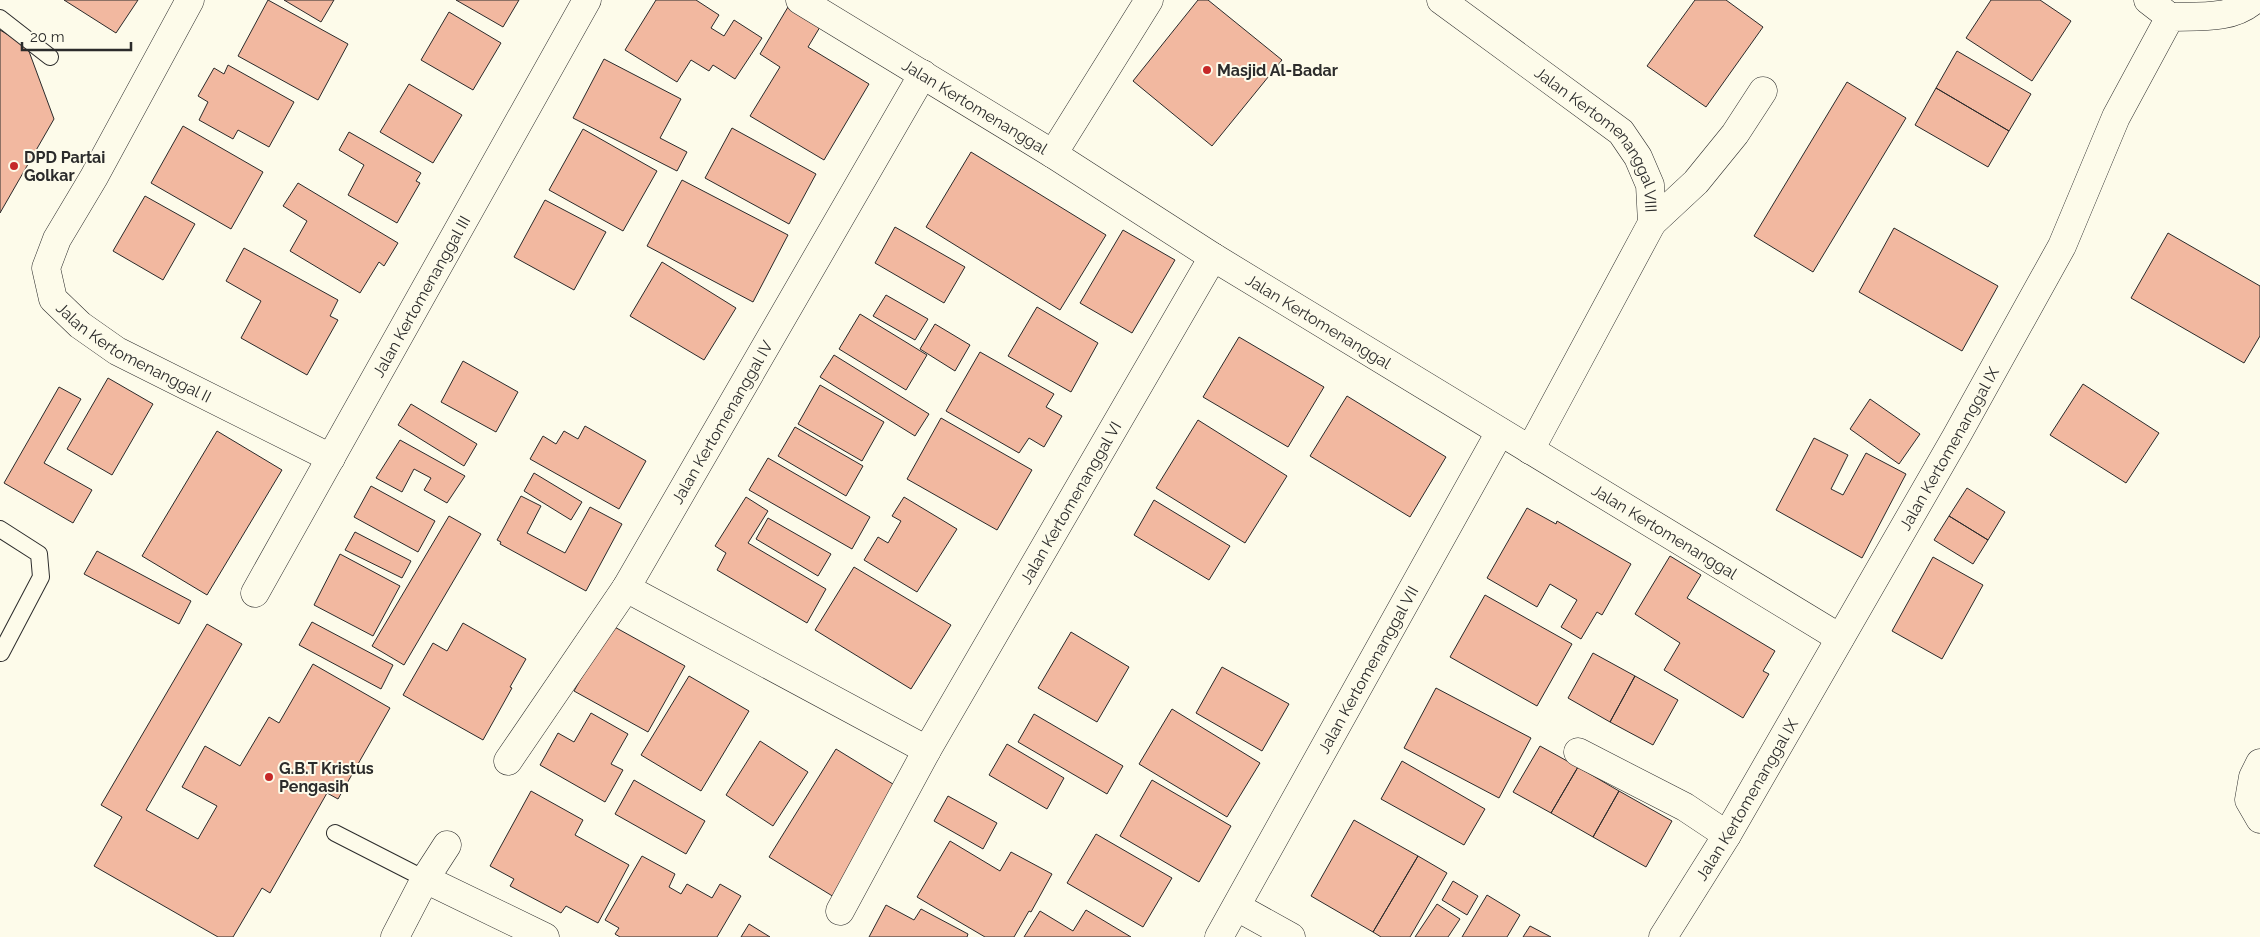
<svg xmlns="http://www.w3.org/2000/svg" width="2260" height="937" font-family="Raleway,sans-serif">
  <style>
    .building { fill: #f2b8a0; stroke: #2b2b2b }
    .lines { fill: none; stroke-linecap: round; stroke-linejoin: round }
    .lane-casing { stroke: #2b2b2b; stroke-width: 18 }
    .street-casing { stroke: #2b2b2b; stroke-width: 29 }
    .lane { stroke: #fdfbea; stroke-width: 16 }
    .street { stroke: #fdfbea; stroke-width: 28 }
    .poi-dot { fill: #c62828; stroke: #fdfbea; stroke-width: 2 }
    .labels { text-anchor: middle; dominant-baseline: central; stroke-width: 4; stroke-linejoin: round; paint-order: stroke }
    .poi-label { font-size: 16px; font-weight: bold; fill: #2b2b2b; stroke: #fdfbea; text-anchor: start }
    .street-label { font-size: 16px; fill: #2b2b2b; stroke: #fdfbea }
  </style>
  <rect width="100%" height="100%" fill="#fdfbea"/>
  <!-- building -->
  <path class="building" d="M64 0H138L116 33Z
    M268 0 348 44 318 100 238 56Z
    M284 0H334L321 22Z
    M456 0H519L503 27Z
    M656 0H696L719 15 711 28 724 36 734 20 762 38 735 79 713 65 709 71 691 60 677 82 625 50Z
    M1198 0H1208L1282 60 1212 146 1133 81Z
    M1695 0H1726L1763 27 1706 107 1647 66Z
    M1991 0H2040L2071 21 2032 81 1966 38Z
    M788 7 820 27 808 47 869 84 824 160 750 116 780 67 760 54Z
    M449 12 501 43 473 90 421 60Z
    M0 30 27 46 54 119 0 213Z
    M1957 51 2031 94 2009 131 1936 88Z
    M604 59 681 99 660 138 687 152 677 171 573 118Z
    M228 65 294 102 269 147 238 130 233 139 199 120 208 102 198 96 214 68 224 74Z
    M1847 82 1906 118 1813 272 1754 236Z
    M409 84 462 115 433 163 380 132Z
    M1936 88 2009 131 1988 167 1915 125Z
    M183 126 263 172 231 229 151 183Z
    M732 128 816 174 789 224 705 178Z
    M583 129 657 171 623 231 549 190Z
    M349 132 421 173 416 181 420 183 397 223 348 195 364 165 339 150Z
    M971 152 1106 235 1060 310 926 227Z
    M682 180 788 235 753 302 647 246Z
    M298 183 398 243 384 266 379 262 360 293 290 251 307 221 283 206Z
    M145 196 195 224 163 280 113 251Z
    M545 200 606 232 574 290 514 257Z
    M895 227 965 267 944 303 875 263Z
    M1894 228 1998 286 1962 351 1859 292Z
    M1123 230 1175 260 1132 333 1080 303Z
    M2168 233 2260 286V336L2244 363 2131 298Z
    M244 248 338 300 330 316 338 320 307 375 241 338 261 301 226 281Z
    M662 262 736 308 704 360 630 316Z
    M886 295 928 319 915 340 873 316Z
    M1037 307 1098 343 1071 392 1008 356Z
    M860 314 927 355 906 390 839 349Z
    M935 324 970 345 955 371 920 349Z
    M1239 337 1324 387 1288 447 1203 397Z
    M980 352 1054 394 1046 407 1062 416 1044 447 1029 438 1019 453 946 411Z
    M834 355 929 414 915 436 820 377Z
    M463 361 518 392 496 432 441 402Z
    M108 378 153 404 112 475 67 449Z
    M2083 384 2159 433 2126 483 2050 435Z
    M820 385 884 422 862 461 798 424Z
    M59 387 81 399 44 463 92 490 73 523 4 483Z
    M1347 396 1446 457 1410 517 1310 456Z
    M1870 399 1920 434 1899 464 1850 429Z
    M411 404 477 444 464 466 398 425Z
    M941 418 1032 470 997 530 907 479Z
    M1198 420 1287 476 1245 543 1156 488Z
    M585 426 646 461 619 509 530 459 543 436 556 444 564 431 578 439Z
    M795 427 863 466 846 496 778 456Z
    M217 431 282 470 207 595 142 556Z
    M1814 438 1848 455 1831 489 1843 495 1866 453 1906 474 1862 558 1776 510Z
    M400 440 465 476 447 503 424 490 431 478 414 469 402 492 376 478Z
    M768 458 870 517 852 549 749 490Z
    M534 473 582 502 571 520 524 491Z
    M371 486 435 521 418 552 354 517Z
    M1967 488 2005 512 1988 540 1949 516Z
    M521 496 541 506 527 533 565 553 590 507 622 524 586 591 500 544 501 542 497 540Z
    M746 497 768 511 748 543 826 589 807 623 717 570 726 553 715 546Z
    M904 497 957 529 917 592 864 560 878 537 888 543 901 521 892 516Z
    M1154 500 1230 546 1209 580 1134 535Z
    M1527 508 1556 524 1557 521 1631 564 1602 615 1597 612 1581 639 1561 627 1577 600 1550 584 1537 607 1487 578Z
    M449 516 481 534 404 665 372 646Z
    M1949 516 1988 540 1973 564 1934 540Z
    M768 518 831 554 818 576 756 539Z
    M355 532 411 561 402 578 345 550Z
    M97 551 191 601 179 624 84 574Z
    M340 554 400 586 373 636 314 605Z
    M1670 556 1701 575 1687 598 1775 651 1763 671 1769 674 1743 718 1664 670 1680 643 1635 614Z
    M1933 557 1983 585 1942 659 1892 631Z
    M854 567 951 625 911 689 815 630Z
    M1485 595 1572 644 1537 706 1450 657Z
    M312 622 393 665 381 689 299 645Z
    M463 623 526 659 510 687 512 688 483 740 403 695 433 643 447 651Z
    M207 624 242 644 146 810 198 839 217 806 182 787 205 746 240 766 269 717 279 723 313 664 390 708 338 799 327 793 270 893 262 888 233 937H218L94 866 122 817 101 805Z
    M611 625 685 666 648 732 574 691Z
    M1071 632 1129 667 1097 722 1038 688Z
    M1593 653 1635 676 1610 722 1568 698Z
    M1222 667 1289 704 1262 751 1196 713Z
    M689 676 749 711 701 791 641 755Z
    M1635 676 1678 700 1653 745 1610 722Z
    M1436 688 1531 738 1499 798 1404 748Z
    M1172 709 1260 763 1227 817 1139 764Z
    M591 713 628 734 611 764 623 770 605 802 540 765 558 733 574 742Z
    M1034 714 1123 766 1107 794 1018 742Z
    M760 741 808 772 773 826 726 795Z
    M1007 744 1064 778 1047 809 989 775Z
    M1540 746 1578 767 1551 813 1513 792Z
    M836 749 901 789 834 897 769 857Z
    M1402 761 1485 809 1464 845 1381 799Z
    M1578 767 1619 791 1593 837 1551 813Z
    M634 780 705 821 686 854 615 814Z
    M1152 780 1231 826 1199 882 1120 836Z
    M531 791 583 820 575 835 629 865 598 923 566 906 561 913 510 886 514 879 490 866Z
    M1619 791 1672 821 1646 867 1593 837Z
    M948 796 997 823 983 849 934 821Z
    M1354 820 1418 856 1373 932 1311 896Z
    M1096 834 1172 878 1143 927 1067 883Z
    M950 841 1000 871 1011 852 1052 874 1031 912 1029 911 1014 937H985L917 897Z
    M642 856 675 874 669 887 681 894 687 884 712 898 720 884 741 896 717 937H620L615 934 619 928 605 920Z
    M1418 856 1447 873 1410 937H1381L1373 932Z
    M1453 881 1478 896 1467 915 1442 900Z
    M1487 895 1520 915 1507 937H1462Z
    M1437 904 1460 919 1448 937H1415Z
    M886 905 914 920 921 909 968 934 967 937H869Z
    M1086 910 1131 937H1024L1040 911 1073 931Z
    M749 924 770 937H741Z
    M1530 926 1551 937H1523Z"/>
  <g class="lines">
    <!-- lane casing -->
    <g class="lane-casing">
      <path id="lane" d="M0 18 50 57
        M0 529 39 554 41 577 1 653
        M335 833 425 879"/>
    </g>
    <!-- street casing -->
    <g class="street-casing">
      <g id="street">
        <path id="s1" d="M190 0 94 177 57 239 46 268 53 299 80 325 117 351 331 458"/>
        <path id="s2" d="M800 0 1053 154 1213 257 1840 638"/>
        <path id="s3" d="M1441 0 1621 132 1638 157 1650 185 1652 223 1530 450"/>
        <path d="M2148 0 2170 17"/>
        <path d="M1053 154 1149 0"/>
        <path d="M1652 223 1696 182 1735 134 1763 91"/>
        <path d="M626 588 927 750"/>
        <path id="s4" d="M255 593 587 0"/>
        <path d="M1578 752 1685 807 1727 835"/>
        <path id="s5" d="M508 761 626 588 923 74"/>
        <path d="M2260 763 2253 777 2249 800 2260 819"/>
        <path d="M425 879 545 937"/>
        <path d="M1237 907 1291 937"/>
        <path id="s6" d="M840 911 927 750 1213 257"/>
        <path d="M395 937 425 879 447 845"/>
        <path id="s7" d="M1219 937 1500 432"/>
        <path id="s8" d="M1663 937 1727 835 1956 437 2062 246 2116 117 2170 17C2198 16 2232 20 2254 0"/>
      </g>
    </g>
    <!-- lane -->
    <use href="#lane" class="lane"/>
    <!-- street -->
    <use href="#street" class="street"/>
  </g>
  <!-- markers -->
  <g class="poi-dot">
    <circle cx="1207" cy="70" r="5"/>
    <circle cx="14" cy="166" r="5"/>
    <circle cx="269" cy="777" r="5"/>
  </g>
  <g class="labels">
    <!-- poi labels -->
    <g class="poi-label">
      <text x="1217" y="70">Masjid Al-Badar</text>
      <text x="24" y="157">DPD Partai<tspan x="24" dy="18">Golkar</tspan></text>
      <text x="279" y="768">G.B.T Kristus<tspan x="279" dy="18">Pengasih</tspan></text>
    </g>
    <!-- street labels -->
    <g class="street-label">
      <text stroke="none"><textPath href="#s2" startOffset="205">Jalan Kertomenanggal</textPath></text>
      <text stroke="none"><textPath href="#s3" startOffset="215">Jalan Kertomenanggal VIII</textPath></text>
      <text stroke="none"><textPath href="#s4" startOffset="340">Jalan Kertomenanggal III</textPath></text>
      <text stroke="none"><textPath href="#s2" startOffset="610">Jalan Kertomenanggal</textPath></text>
      <text stroke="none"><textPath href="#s1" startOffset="434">Jalan Kertomenanggal II</textPath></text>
      <text stroke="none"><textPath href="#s5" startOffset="401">Jalan Kertomenanggal IV</textPath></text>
      <text stroke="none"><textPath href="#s8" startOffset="566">Jalan Kertomenanggal IX</textPath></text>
      <text stroke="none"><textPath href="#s6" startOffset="469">Jalan Kertomenanggal VI</textPath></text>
      <text stroke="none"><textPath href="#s2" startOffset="1015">Jalan Kertomenanggal</textPath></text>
      <text stroke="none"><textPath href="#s7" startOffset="306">Jalan Kertomenanggal VII</textPath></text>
      <text stroke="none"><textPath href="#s8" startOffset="161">Jalan Kertomenanggal IX</textPath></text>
    </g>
  </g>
  <!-- scale -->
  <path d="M22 42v8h109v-8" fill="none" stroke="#2b2b2b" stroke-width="2.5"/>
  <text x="30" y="42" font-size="15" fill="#2b2b2b" stroke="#fdfbea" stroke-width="4" paint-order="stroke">20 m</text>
</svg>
